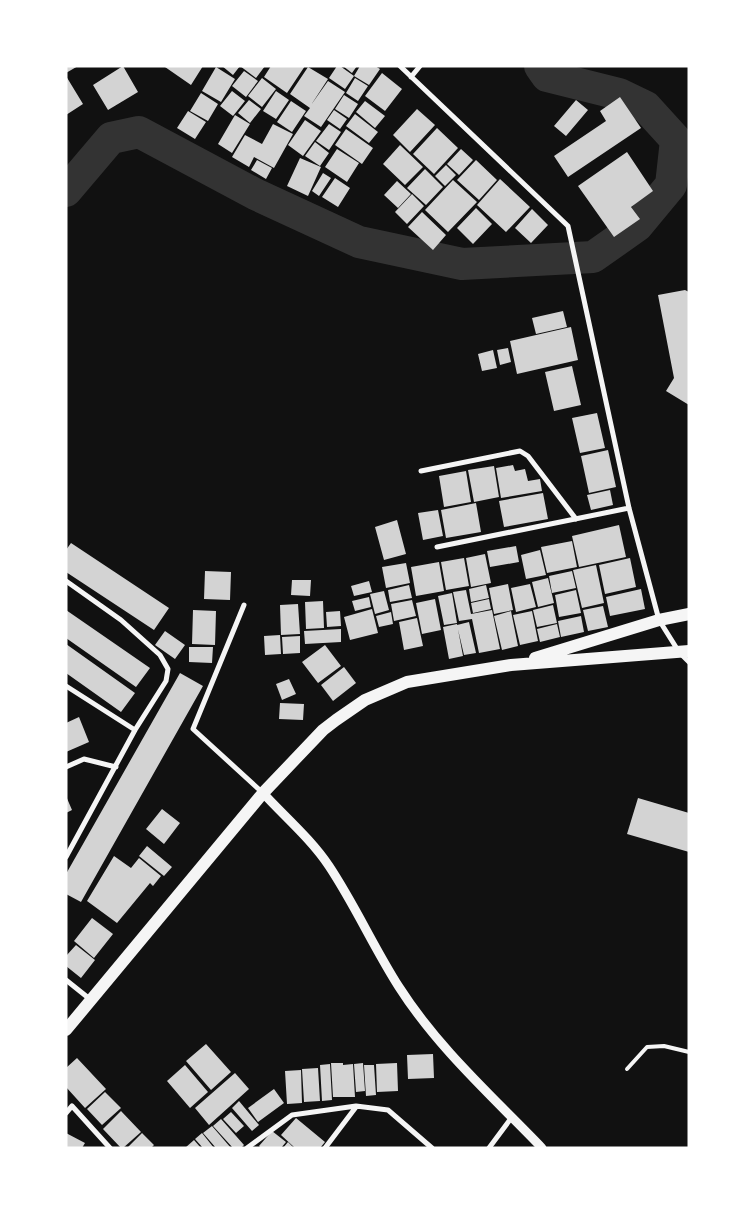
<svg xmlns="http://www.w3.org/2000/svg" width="755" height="1214" font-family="'Golos Text',sans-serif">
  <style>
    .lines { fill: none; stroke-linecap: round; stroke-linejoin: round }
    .river { stroke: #333; stroke-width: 32 }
    .building { fill: #d3d3d3 }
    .service { stroke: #f5f5f5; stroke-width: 4 }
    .minor { stroke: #f5f5f5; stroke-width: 5 }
    .tertiary { stroke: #f5f5f5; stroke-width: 9 }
    .primary { stroke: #f5f5f5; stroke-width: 12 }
  </style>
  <rect width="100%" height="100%" fill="#111"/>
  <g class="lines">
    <!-- river -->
    <path class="river" d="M66 191 111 138 139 132 255 194 359 242 462 264 593 257 637 226 671 185 676 140 646 107 619 94 547 76 540 66"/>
  </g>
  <!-- building -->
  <path class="building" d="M66 66H78L66 73Z
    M123 66 138 92 108 110 93 85Z
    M166 66H203L191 85 165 67Z
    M222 66H240L233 75Z
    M240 66H265L256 78Z
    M271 66H305L287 93 264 77Z
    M337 66H340L354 76 345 89 329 78Z
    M343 66H357L352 73Z
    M360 66H375L380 69 369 85 354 76Z
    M216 67 235 79 221 102 202 91Z
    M308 67 328 79 311 105 328 81 345 92 321 127 304 116 310 108 290 94Z
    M244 71 258 81 246 97 232 86Z
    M382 73 402 89 385 111 365 96Z
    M66 76 83 104 66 115Z
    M262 78 276 89 262 107 248 96Z
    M355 78 368 86 358 101 346 93Z
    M232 91 245 101 233 116 220 106Z
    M276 91 289 100 276 119 263 111Z
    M201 93 218 104 208 121 190 111Z
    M344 95 358 104 349 118 335 109Z
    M620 97 641 128 568 177 554 156 606 121 600 111Z
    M249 100 261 109 250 123 238 113Z
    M576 100 588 110 566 136 554 126Z
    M291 101 306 111 292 132 277 122Z
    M365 101 385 116 375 128 356 112Z
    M417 109 435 125 410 152 393 135Z
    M334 110 347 119 340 129 327 120Z
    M188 111 206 122 195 139 177 128Z
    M355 114 378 132 369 143 346 126Z
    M235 115 250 124 232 153 218 144Z
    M305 120 321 131 303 156 288 145Z
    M273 124 293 134 274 168 254 157 249 167 232 157 245 135 262 144Z
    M329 124 341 132 329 150 316 141Z
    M437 128 458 148 434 174 413 154Z
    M346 129 373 148 362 164 335 145Z
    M315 142 329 153 320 166 305 156Z
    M400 145 423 167 405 185 383 164Z
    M337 149 359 163 347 182 325 167Z
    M461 149 473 160 459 175 447 164Z
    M627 152 653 191 631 207 640 219 614 237 578 186Z
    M300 158 321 167 308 196 287 186Z
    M257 160 272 168 266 179 251 170Z
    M476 160 497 180 479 200 457 180Z
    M446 165 456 175 445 186 435 176Z
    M425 169 443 187 426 205 407 188Z
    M323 173 331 178 319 196 312 191Z
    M335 178 350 188 338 207 322 197Z
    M500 179 530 207 506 232 477 205Z
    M453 180 477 202 448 232 425 210Z
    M397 181 411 194 398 208 384 195Z
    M412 194 424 206 407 224 395 212Z
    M476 208 492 224 473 244 457 228Z
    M532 209 548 225 531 243 515 228Z
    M422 212 446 235 433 250 408 227Z
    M685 290 689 292V405L666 391 674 378 658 295Z
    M563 311 567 327 536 334 532 318Z
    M571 327 578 360 517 374 510 341Z
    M508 348 511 362 500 365 497 350Z
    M493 350 497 368 482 371 478 354Z
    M572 366 581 405 554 411 545 372Z
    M597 413 605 448 580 453 572 418Z
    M608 450 616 487 589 493 581 456Z
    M513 465 515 471 525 469 528 481 540 479 542 491 501 498 496 468Z
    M494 466 499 497 474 502 468 470Z
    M466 471 471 502 444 507 439 476Z
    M610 490 613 505 591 510 587 495Z
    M543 493 548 519 504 527 499 501Z
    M476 503 481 532 446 538 441 510Z
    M438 510 443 536 423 540 418 513Z
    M397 520 406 554 384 560 375 527Z
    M619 525 626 557 579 567 572 536Z
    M572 541 577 567 547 573 541 547Z
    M71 543 169 608 154 630 66 572V550Z
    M516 546 519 562 490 567 487 551Z
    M540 550 546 575 526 579 521 555Z
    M485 554 491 583 471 587 466 558Z
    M464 558 469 586 446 590 441 562Z
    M630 558 636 587 605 594 599 565Z
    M439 562 444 591 416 596 411 567Z
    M406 563 410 583 386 588 382 567Z
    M596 565 604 603 582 608 573 570Z
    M205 571 231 572 230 600 204 599Z
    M572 571 576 588 552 593 549 576Z
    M548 578 554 603 538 607 532 582Z
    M292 580H311L310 596 291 595Z
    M369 581 372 592 354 596 351 586Z
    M508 584 513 610 494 614 489 588Z
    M530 584 536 607 516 612 511 588Z
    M409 585 412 598 390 602 388 590Z
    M486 585 489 598 471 602 469 589Z
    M641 589 645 609 610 616 606 597Z
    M466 590 471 614 492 610 500 649 479 653 472 619 459 621 453 592Z
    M576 590 581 613 559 617 555 595Z
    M384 591 389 610 375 614 370 594Z
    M452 593 457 623 444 625 438 596Z
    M369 597 371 607 355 611 352 601Z
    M435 599 441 630 422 634 416 603Z
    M489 599 491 609 473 613 471 603Z
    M412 600 416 616 394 621 391 604Z
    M323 601 324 628 306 629 305 602Z
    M298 604 300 634 281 635 280 605Z
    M553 605 557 623 537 627 533 610Z
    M603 606 608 627 588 631 583 610Z
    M372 609 378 633 350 640 344 617Z
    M66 610 150 668 136 687 66 638Z
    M193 610 216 611 215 645 192 644Z
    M340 611 341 626 327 627 326 612Z
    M511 611 518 646 502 650 494 616Z
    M532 611 538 641 520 645 513 615Z
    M391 612 393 624 379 627 376 616Z
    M581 616 584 632 561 637 558 621Z
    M417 618 423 646 404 650 399 622Z
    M469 622 476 653 464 655 457 625Z
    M457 624 463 656 449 659 443 627Z
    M557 624 560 637 540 642 537 629Z
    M341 629V642L305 644 304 631Z
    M165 631 185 645 175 659 155 645Z
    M280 635 281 654 265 655 264 636Z
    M300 636V653L283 654 282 637Z
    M66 644 135 693 121 712 66 673Z
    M325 645 341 666 318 683 302 662Z
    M189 647H213L212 663 189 662Z
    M344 667 356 683 333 701 321 685Z
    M180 673 203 686 81 902 66 894V874Z
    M289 679 296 694 282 700 276 684Z
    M280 703 304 704 303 720 279 719Z
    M79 717 89 742 66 752V723Z
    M66 796 72 810 66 813Z
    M638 798 689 813V852L627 834Z
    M162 809 180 823 164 844 146 829Z
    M147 846 172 867 164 876 139 856Z
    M114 856 131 868 139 858 161 876 153 886 150 883 117 923 87 901Z
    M92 918 113 934 94 958 74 941Z
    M76 945 95 960 81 978 66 966V956Z
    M206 1044 231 1072 211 1090 186 1061Z
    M433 1054 434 1078 408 1079 407 1055Z
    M77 1058 106 1089 85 1108 66 1087V1068Z
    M331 1063H343V1074V1065L353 1064 355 1097H333Z
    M363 1063 365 1091 356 1092 354 1064Z
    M397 1063 398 1091 377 1092 376 1064Z
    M330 1064 332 1100 322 1101 320 1065Z
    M185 1065 208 1092 190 1108 167 1081Z
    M364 1065H374L376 1095 366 1096Z
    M318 1068 320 1101 304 1102 302 1069Z
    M301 1070 302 1103 287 1104 285 1071Z
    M235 1073 249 1089 209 1125 195 1108Z
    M274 1089 284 1103 258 1122 248 1108Z
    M105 1092 121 1108 102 1125 87 1109Z
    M239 1101 259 1125 252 1131 232 1108Z
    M121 1111 141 1132 123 1148H121L103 1129Z
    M231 1112 244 1126 236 1133 223 1119Z
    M296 1118 325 1142 320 1148H295L281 1135Z
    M221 1119 244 1145 241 1148H233L213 1126Z
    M212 1126 231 1148H216L203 1133Z
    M272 1131 286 1142 281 1148H261L259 1146Z
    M66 1133 85 1143 82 1148H66Z
    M142 1133 154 1145 151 1148H127Z
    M202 1133 214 1148H203L195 1139Z
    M194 1140 201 1148H185Z
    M288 1142 294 1148H283Z"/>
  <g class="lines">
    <!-- service -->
    <path class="service" d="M627 1069 647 1047 664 1046 689 1052"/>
    <!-- minor -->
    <path class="minor" d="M400 66 568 226 629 508 659 620 679 652 689 662
      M411 77 420 66
      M421 471 520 451 528 456 576 519
      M437 547 629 508
      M66 581 121 620 160 655 168 669 166 681 135 730 66 857
      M244 605 193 729 263 793
      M66 686 135 730
      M66 767 84 759 116 767
      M66 980 91 1000
      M66 1113 72 1106 110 1148
      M247 1148 292 1115 356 1106 388 1110 432 1148
      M325 1148 356 1107
      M489 1148 512 1117"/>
    <!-- tertiary -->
    <path class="tertiary" d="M263 793C285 817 311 839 329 866 355 905 374 948 399 987 438 1048 492 1096 542 1148"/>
    <!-- primary -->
    <path class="primary" d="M535 658 659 620 689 614
      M66 1030 263 793 323 730 336 720 365 700 407 682 511 665 689 651"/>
  </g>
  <!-- border -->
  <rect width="755" height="1214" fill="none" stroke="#ffffff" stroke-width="135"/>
</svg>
